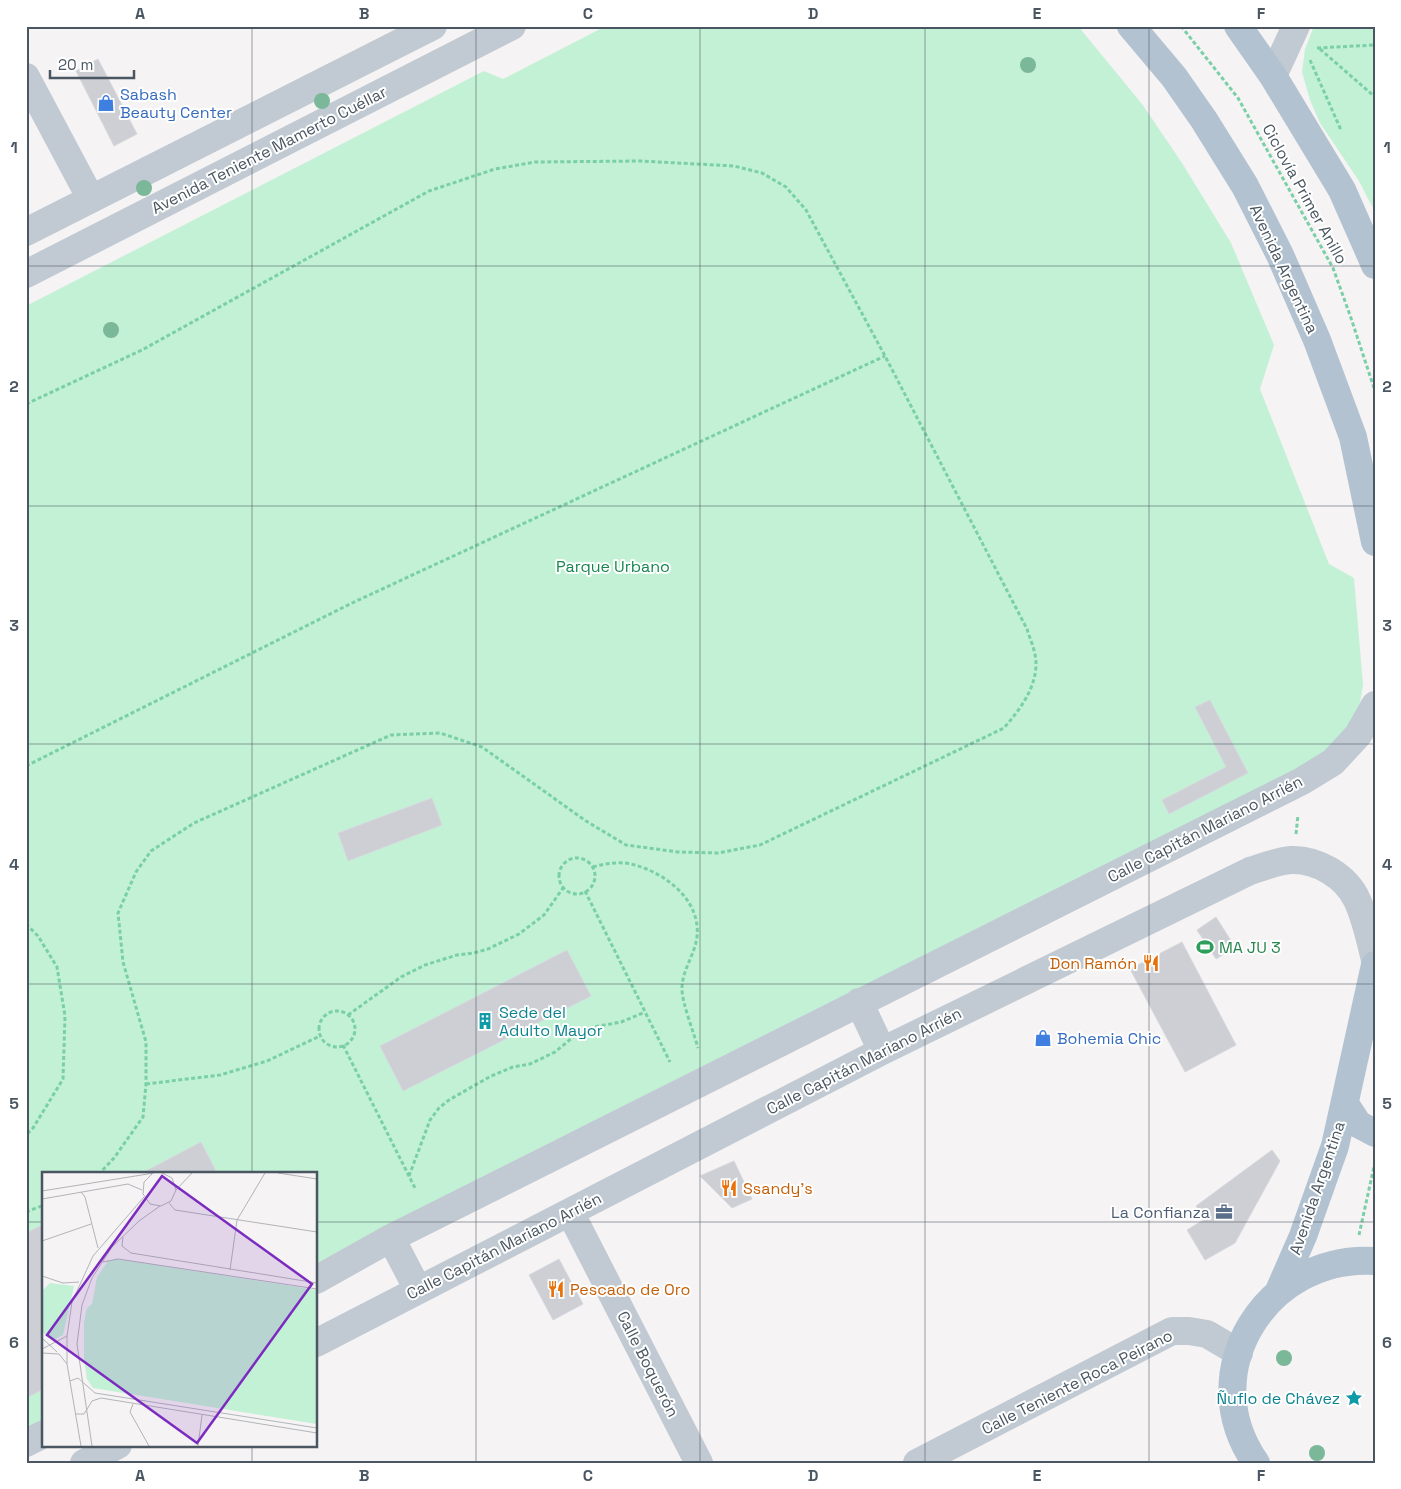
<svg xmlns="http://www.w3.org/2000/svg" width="1401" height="1489" font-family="'Space Grotesk',sans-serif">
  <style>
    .green { fill: #c3f1d5 }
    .building { fill: #cdcfd5; stroke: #d7d9de }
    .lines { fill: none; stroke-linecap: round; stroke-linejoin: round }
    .path { stroke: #7ad0a6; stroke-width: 3; stroke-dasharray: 4 2.5; stroke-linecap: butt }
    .minor { stroke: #c1cad2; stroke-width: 28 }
    .major { stroke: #b3c2d1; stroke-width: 28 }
    .tree { fill: #7bb799 }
    .grid { fill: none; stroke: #4a5661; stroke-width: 1; stroke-opacity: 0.55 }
    .labels { text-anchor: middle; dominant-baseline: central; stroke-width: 4; stroke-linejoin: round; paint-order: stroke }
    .shop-label { font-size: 16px; fill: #366cbe; stroke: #fff; text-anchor: start }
    .street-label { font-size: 16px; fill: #4a5661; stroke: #fff }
    .park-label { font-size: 16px; fill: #17864f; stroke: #fff }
    .leisure-label { font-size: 16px; fill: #27864d; stroke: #fff; text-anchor: start }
    .food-label { font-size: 16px; fill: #c56008; stroke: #fff; text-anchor: start }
    .culture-label { font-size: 16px; fill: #0d838f; stroke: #fff; text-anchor: start }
    .service-label { font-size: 16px; fill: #4e5e75; stroke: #fff; text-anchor: end }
    .inset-road { fill: none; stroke: #b1b4b9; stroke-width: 1 }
    .view { fill: #7b2cbf; fill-opacity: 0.15; stroke: #7b2cbf; stroke-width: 2.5 }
    .inset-edge { fill: none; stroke: #4a5661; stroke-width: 2.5 }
    .neatline { fill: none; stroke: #4a5661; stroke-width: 2 }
    .grid-label { font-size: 16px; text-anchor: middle; font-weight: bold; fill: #4a5661 }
  </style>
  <rect width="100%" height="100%" fill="#f5f3f3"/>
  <!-- green -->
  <path class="green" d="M606 26H1078L1142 104 1182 163 1231 243 1274 345 1260 389 1329 564 1354 578 1363 685 1357 721 1337 755 316 1271V1173H44V1428L26 1437V306L484 71 503 79Z
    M1314 26H1375V212L1359 181 1320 123 1310 100 1302 72 1305 49Z"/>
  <!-- building -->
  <path class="building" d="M98 59 137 134 114 146 76 71Z
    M1210 700 1248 773 1169 814 1162 800 1226 767 1195 707Z
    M432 798 442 825 348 861 338 833Z
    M1216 917 1235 947 1216 959 1197 930Z
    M1182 942 1236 1045 1185 1072 1130 969Z
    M567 950 591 996 403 1091 380 1046Z
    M201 1142 217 1173H142Z
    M1272 1150 1280 1161 1235 1243 1205 1260 1187 1230 1205 1219 1196 1206Z
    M734 1161 752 1199 732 1208 700 1176Z
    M44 1224V1389L26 1398V1233Z
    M559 1259 583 1304 553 1320 529 1275Z"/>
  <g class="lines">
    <!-- path -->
    <path class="path" d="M1181 26 1238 98 1333 268 1351 318 1375 391
      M1317 48 1375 45
      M1320 49 1375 97
      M1310 60 1341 130
      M26 404 142 350 429 191 495 169 535 162 640 161 734 166 762 173 786 187 806 210 885 356 1027 629C1030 639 1036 652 1036 663 1036 689 1020 709 1004 728L760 845 718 853 678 852 626 845 586 821 482 747 440 733 391 735 194 823 151 851 136 872 118 913 123 962 146 1042V1084L143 1117 114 1158 100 1173
      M26 766 352 603 885 356
      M1296 834 1298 815
      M559 876a18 18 0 1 1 36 0a18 18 0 1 1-36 0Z
      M593 867C606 863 622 861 635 865 663 873 694 895 697 926 700 950 682 966 682 989 682 1003 694 1033 698 1048
      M585 891 670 1062
      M26 924 38 936 57 967 65 1016 63 1079 33 1128 26 1135
      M319 1029a18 18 0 1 1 36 0a18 18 0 1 1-36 0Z
      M348 1015 401 977 425 965 457 955 474 953 488 949 519 934 544 915 563 888
      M343 1045 416 1190
      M146 1084 220 1075 267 1061 320 1036
      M409 1176 430 1120 439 1108 449 1100 491 1076 513 1067 530 1064 555 1052 583 1029 621 1022 645 1012
      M26 1212 44 1205
      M1359 1235 1375 1162"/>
    <!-- minor -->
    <path class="minor" d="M1273 76 1296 26
      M26 77 91 199
      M26 232 433 26
      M26 274 512 26
      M859 1002 882 1051
      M570 1212 699 1463
      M391 1238 418 1290
      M316 1280 391 1238 1302 781 1333 762 1358 735 1375 705
      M316 1343 882 1051 1250 871C1263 867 1277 861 1291 860 1317 859 1346 876 1357 900 1366 919 1370 940 1375 960
      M26 1443 44 1434
      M84 1463 118 1445
      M917 1463 1172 1331H1189L1207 1334 1239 1353"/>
    <!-- major -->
    <path class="major" d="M1131 26 1174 77 1204 120 1245 186 1280 255 1317 340 1353 437 1375 542
      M1238 26 1273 76 1342 190 1375 265
      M1345 1104 1358 1124 1375 1133
      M1279 1291 1303 1236 1335 1146 1375 965
      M1256 1463C1192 1372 1267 1254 1375 1261"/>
  </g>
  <!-- trees -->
  <g class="tree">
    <circle cx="1028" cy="65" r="8"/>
    <circle cx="322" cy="101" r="8"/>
    <circle cx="144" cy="188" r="8"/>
    <circle cx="111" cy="330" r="8"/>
    <circle cx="1284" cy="1358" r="8"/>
    <circle cx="1317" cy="1453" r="8"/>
  </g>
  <!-- grid -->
  <path class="grid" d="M252 26V1173M476 26V1463M700 26V1463M925 26V1463M1149 26V1463M26 266H1375M26 506H1375M26 744H1375M26 984H1375M26 1222H44M316 1222H1375M252 1445V1463"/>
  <!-- icons -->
  <defs>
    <g id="shop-bare" transform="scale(1.35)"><path d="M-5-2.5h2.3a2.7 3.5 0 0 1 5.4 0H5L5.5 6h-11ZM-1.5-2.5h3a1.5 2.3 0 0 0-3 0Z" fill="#3f7fe0" stroke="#fff" stroke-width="2.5" paint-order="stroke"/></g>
    <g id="stadium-bare" transform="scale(1.35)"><path d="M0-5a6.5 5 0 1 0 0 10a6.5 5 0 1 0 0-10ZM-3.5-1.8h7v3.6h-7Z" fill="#2e9e5b" stroke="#fff" stroke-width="2.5" paint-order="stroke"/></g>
    <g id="restaurant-bare" transform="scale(1.35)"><path d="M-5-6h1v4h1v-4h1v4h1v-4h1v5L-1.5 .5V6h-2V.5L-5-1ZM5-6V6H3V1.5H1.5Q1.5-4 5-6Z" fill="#e8710a" stroke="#fff" stroke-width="2.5" paint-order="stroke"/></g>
    <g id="building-bare" transform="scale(1.35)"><path d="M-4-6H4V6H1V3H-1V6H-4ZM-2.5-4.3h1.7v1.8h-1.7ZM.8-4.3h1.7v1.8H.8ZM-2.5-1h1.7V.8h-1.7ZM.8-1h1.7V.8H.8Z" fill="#0f9aa8" stroke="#fff" stroke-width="2.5" paint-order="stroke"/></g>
    <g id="office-bare" transform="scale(1.35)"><path d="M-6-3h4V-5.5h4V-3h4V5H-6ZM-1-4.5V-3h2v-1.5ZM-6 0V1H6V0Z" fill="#5c6f8a" stroke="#fff" stroke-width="2.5" paint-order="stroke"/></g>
    <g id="sight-bare" transform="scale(1.35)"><path d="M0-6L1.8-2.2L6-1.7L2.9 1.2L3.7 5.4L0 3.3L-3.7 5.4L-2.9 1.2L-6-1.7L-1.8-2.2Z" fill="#0f9aa8" stroke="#fff" stroke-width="2.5" paint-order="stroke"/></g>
  </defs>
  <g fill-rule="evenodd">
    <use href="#shop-bare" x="106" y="103"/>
    <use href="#stadium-bare" x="1205" y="947"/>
    <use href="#restaurant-bare" x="1151" y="963"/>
    <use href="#building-bare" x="485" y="1021"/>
    <use href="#shop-bare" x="1043" y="1038"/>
    <use href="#restaurant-bare" x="729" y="1188"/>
    <use href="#office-bare" x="1224" y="1212"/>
    <use href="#restaurant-bare" x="556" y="1289"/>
    <use href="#sight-bare" x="1354" y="1398"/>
  </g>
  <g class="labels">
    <!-- shop labels -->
    <g class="shop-label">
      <text x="120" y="94">Sabash<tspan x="120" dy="18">Beauty Center</tspan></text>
      <text x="1057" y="1038">Bohemia Chic</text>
    </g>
    <!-- street labels -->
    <g class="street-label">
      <text transform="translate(269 150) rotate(-27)">Avenida Teniente Mamerto Cuéllar</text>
      <text transform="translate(1305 194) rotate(61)">Ciclovía Primer Anillo</text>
      <text transform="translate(1284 269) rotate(65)">Avenida Argentina</text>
      <text transform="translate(1205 829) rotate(-27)">Calle Capitán Mariano Arrién</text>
      <text transform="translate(864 1061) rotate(-27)">Calle Capitán Mariano Arrién</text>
      <text transform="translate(1317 1188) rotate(-71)">Avenida Argentina</text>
      <text transform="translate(504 1246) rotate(-27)">Calle Capitán Mariano Arrién</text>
      <text transform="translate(648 1364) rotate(63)">Calle Boquerón</text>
      <text transform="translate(1077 1382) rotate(-27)">Calle Teniente Roca Peirano</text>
    </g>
    <!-- park labels -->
    <g class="park-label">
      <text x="613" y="566">Parque Urbano</text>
    </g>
    <!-- leisure labels -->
    <g class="leisure-label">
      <text x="1219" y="947">MA JU 3</text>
    </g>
    <!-- food labels -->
    <g class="food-label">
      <text x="1137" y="963" text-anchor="end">Don Ramón</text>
      <text x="743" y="1188">Ssandy's</text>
      <text x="570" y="1289">Pescado de Oro</text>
    </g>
    <!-- culture labels -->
    <g class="culture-label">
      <text x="499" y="1012">Sede del<tspan x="499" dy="18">Adulto Mayor</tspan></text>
      <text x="1340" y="1398" text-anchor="end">Ñuflo de Chávez</text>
    </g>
    <!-- service labels -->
    <g class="service-label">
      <text x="1210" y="1212">La Confianza</text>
    </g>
  </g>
  <!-- overview -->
  <g transform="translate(42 1172)">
    <rect width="275" height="275" fill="#f5f3f3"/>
    <path d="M75 87 275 118V252L51 216 45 207 42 186V150L45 136 50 132 55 105 66 89ZM8 111 32 114 21 163 12 168 0 160V119Z" fill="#c3f1d5"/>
    <path class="inset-road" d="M236 1 275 7M110 2 102 10 101 22 108 32 119 34 129 29 134 18 130 6 120 1M134 18 150 1M0 19 112 1M39 20 43 25 56 76M0 27 86 12 100 18M127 31 133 38 275 60M81 65 80 74 89 81 275 111M0 69 49 52M61 90 76 87 275 117M188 98 195 48 223 1M0 104 21 111 37 110M0 166 15 180M0 177 25 164M0 181 17 182 25 192M28 209 36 206 53 221 275 256M91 232 88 240 107 274M34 242H42L50 229 59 226 275 261M39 274 25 192V164L30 130 51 84 102 25M50 274 35 172 40 133 50 106 70 75 97 49 118 34M156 274 160 243"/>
    <path class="view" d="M120 4 270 112 155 271 5 163Z"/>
    <rect width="275" height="275" class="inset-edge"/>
  </g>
  <!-- border -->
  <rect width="1401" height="1489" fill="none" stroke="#ffffff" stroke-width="55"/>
  <!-- scale -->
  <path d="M50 70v8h84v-8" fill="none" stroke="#4a5661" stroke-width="2.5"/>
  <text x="58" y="70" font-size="15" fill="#4a5661" stroke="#ffffff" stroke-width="4" paint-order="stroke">20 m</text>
  <rect x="28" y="28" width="1346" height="1434" class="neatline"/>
  <g class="grid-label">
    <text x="140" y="19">A</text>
    <text x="364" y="19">B</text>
    <text x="588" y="19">C</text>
    <text x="813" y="19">D</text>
    <text x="1037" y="19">E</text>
    <text x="1261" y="19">F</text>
    <text x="14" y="153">1</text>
    <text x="1387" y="153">1</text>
    <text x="14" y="392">2</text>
    <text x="1387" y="392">2</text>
    <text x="14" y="631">3</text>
    <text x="1387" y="631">3</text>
    <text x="14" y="870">4</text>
    <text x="1387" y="870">4</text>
    <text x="14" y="1109">5</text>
    <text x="1387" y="1109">5</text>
    <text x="14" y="1348">6</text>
    <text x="1387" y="1348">6</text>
    <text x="140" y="1481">A</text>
    <text x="364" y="1481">B</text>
    <text x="588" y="1481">C</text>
    <text x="813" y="1481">D</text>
    <text x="1037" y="1481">E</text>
    <text x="1261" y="1481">F</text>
  </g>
</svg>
